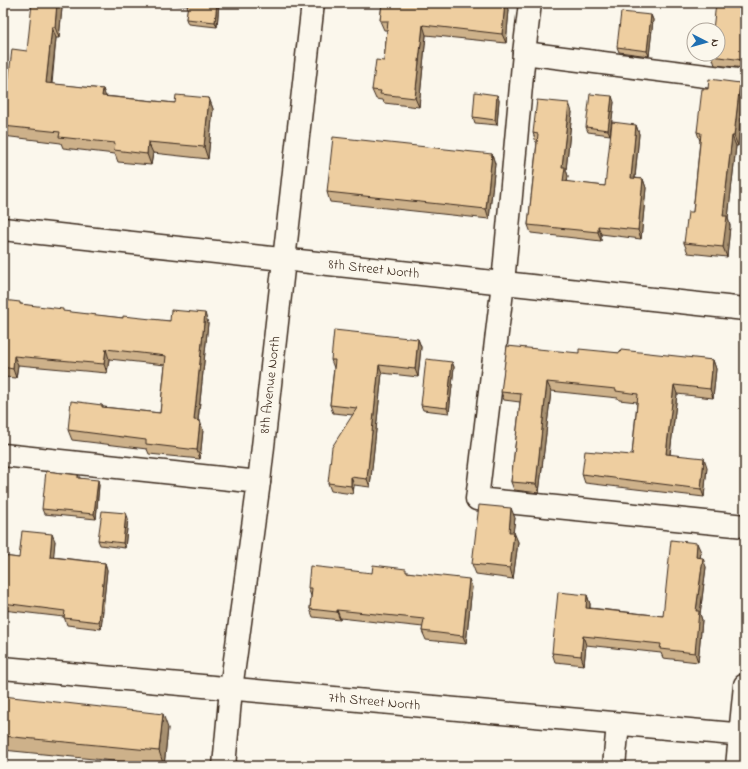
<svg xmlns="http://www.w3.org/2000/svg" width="748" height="769" font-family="'Indie Flower',sans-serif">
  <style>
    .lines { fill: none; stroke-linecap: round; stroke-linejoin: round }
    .minor-casing { stroke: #3b2a1e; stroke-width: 25 }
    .minor { stroke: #fbf7ec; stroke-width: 22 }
    .wall { fill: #cdb18a; stroke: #3b2a1e }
    .shaded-wall { fill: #a79070; stroke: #3b2a1e }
    .building { fill: #eecea0; stroke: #3b2a1e }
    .labels { text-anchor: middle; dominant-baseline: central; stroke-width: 3; stroke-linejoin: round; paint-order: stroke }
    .street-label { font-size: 14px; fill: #3b2a1e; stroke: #fbf7ec }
  </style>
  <rect width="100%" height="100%" fill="#fbf7ec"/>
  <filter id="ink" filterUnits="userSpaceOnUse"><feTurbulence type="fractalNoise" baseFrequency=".025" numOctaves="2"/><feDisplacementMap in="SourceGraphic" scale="8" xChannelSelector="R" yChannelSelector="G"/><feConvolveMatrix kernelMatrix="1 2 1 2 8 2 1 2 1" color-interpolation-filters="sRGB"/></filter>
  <g filter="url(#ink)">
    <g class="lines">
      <!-- minor casing -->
      <g class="minor-casing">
        <g id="minor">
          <path d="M530 3 524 53 503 283 477 499 745 526"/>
          <path d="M524 53 745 81"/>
          <path id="s1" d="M3 229 745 309"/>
          <path d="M3 455 259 482"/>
          <path id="s2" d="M3 668 745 735"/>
          <path id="s3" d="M224 766 231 689 259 482 313 3"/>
          <path d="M614 766 618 724"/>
          <path d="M737 766 745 685"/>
        </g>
      </g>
      <!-- minor -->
      <use href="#minor" class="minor"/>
    </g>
    <!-- wall -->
    <path class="wall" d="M162 3H219L217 27 188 24 186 19 188 6Z
      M382 3H507L509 10 506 43 426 35 419 107 384 103 383 100 376 99 372 90 384 61 387 30H384L380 21Z
      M745 3V68L715 65 712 56 718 54Z
      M62 8 59 38H56L52 84 103 89 105 96 175 103 209 98 213 109 208 159 153 153 151 165 118 162 115 154 63 148 61 143 3 136V84H8Z
      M651 15 653 20 649 56 619 52 617 47Z
      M740 83 743 93 738 146H736L728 218 730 226 727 257 688 253 684 243 693 212 700 141 697 132 708 89Z
      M499 100 497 125 475 123 473 117Z
      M614 102 610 135 588 132 586 127Z
      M572 112 566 170 568 176 567 182 605 186 636 125 639 134 635 178 643 179 646 188 641 239 601 234V241L531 233 528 225 537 142H536L533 133Z
      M492 154 495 164 489 219 330 202 327 192Z
      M3 300 21 304 64 312 123 318 170 321 208 323 198 421 203 430 200 459 149 454 147 449 72 440 68 430 102 405 103 407 160 413 165 365 109 359 107 373 18 365 16 378 3 377Z
      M418 339 421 347 418 377 382 373 370 487 354 485 353 494 331 491 328 483 353 415 333 413 330 405 334 368 331 360Z
      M579 353H620L713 360 716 369 713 398 677 394 670 454 707 467 704 497 585 483 582 474 632 455 637 402 619 400 618 398 551 391 539 493 514 490 511 482 520 402 504 400 501 392Z
      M452 362 454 367 449 413 423 410 421 405Z
      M78 475 80 478 99 485 96 519 44 514 42 509Z
      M128 518 125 548 100 545 98 540Z
      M515 518 513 532 518 542 513 579 476 574 472 564Z
      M55 541 53 557 105 563 107 570 101 629 67 625 64 617 3 610V556L19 558Z
      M701 552 700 558 706 567 700 614 702 620 698 662 663 658 661 653 586 645 584 665 555 662 552 653 587 595 590 604V608L663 616Z
      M408 572 472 587 466 644 426 640 422 631 423 627 340 618V620L313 617 310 609 311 596 308 588 372 573Z
      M3 696 168 728 164 766 3 750Z"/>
    <!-- shaded-wall -->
    <path class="shaded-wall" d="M57 3H60L62 8 59 38 55 27Z
      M217 3H219L217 27 215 22Z
      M505 3H507L509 10 506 43 502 34Z
      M651 15 653 20 649 56 647 51Z
      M423 25 426 35 419 107 415 98Z
      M52 27 56 38 50 94 46 83Z
      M745 42V66L743 60Z
      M740 83 743 93 738 146 734 136Z
      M103 89 107 100 102 96Z
      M497 95 499 100 497 125 495 120Z
      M612 96 614 102 610 135 608 130Z
      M209 98 213 109 208 159 204 147Z
      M569 103 572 112 566 170 568 176 566 190 563 181 562 167Z
      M636 125 639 134 634 187 631 178Z
      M732 136 736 146 728 218 730 226 727 257 723 247V216Z
      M148 142 153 153 151 165 147 154Z
      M492 154 495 164 489 219 486 209Z
      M643 179 646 188 641 239 638 230Z
      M598 226 601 234V241L598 232Z
      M205 313 208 323 197 430 194 420Z
      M418 339 421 347 418 377 415 369Z
      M106 349 109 359 107 373 104 364Z
      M14 356 18 365 16 378 13 369Z
      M713 360 716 369 713 398 710 389Z
      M452 362 454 367 449 413 447 408Z
      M379 365 382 373 370 487 367 479Z
      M547 382 551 391 539 493 536 484Z
      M674 385 677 394 669 462 666 454Z
      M200 421 203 430 200 459 197 450Z
      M704 458 707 467 704 497 701 489Z
      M351 477 354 485 353 494 351 486Z
      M98 480 99 485 96 519 94 514Z
      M511 508 515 518 512 542 509 532Z
      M126 513 128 518 125 548 123 543Z
      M514 532 518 542 513 579 510 568Z
      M52 534 55 541 53 564 50 557Z
      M697 543 701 552 699 566 696 557Z
      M703 558 706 567 700 614 702 620 698 662 695 653 696 611Z
      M105 563 107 570 101 629 99 622Z
      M469 579 472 587 466 644 463 636Z
      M587 595 590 604 589 617 586 608Z
      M337 610 340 618V620L337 612Z
      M583 636 586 645 584 665 581 656Z
      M163 714 168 728 164 766 159 751Z"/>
    <!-- building -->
    <path class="building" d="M32 3H57L55 27H52L46 83 103 89 102 96 175 103 176 95 209 98 204 147 148 142 147 154 114 150 115 143 59 137 60 132 3 126V84H8L12 49 27 51Z
      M188 3H217L215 22 186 19Z
      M382 3H505L502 34 423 25 415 98 380 94 381 91 372 90 376 60 384 61 388 21H380Z
      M716 3H745V42L743 60 712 56V54H718V30H713Z
      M621 12 651 15 647 51 617 47Z
      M709 79 740 83 734 136H732L723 216H727L723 247 684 243 688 212H693L701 133 697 132 702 89H708Z
      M475 92 497 95 495 120 473 117Z
      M590 94 612 96 608 130 586 127Z
      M537 100 569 103 562 167H565L563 181 605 186 612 122 636 125 631 178 643 179 638 230 598 226V232L528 225 538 134 533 133Z
      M333 137 492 154 486 209 327 192Z
      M3 300 20 302V304L63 309V311L123 318V316L170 321 171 310 205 313 194 420 200 421 197 450 146 444V440L68 430 71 401 102 405V407L160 413 166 356 106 349 104 364 14 356 13 369 3 367Z
      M334 330 418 339 415 369 379 365 367 479 351 477V486L328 483 332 447 357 408 330 405 335 360H331Z
      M507 346 579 353V349L620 353 621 350 713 360 710 389 674 385 666 454 704 458 701 489 582 474 585 451 632 455 638 394 616 391V389L547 382 536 484 511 482 521 394 501 392Z
      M426 359 452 362 447 408 421 405Z
      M46 471 78 475V478L98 480 94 514 42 509Z
      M479 505 511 508 509 532H514L510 568 472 564Z
      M102 511 126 513 123 543 98 540Z
      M22 531 52 534 50 557 105 563 99 622 64 618 65 611 3 603V556L19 558Z
      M671 540 697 543 696 557 703 558 696 611H699L695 653 660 649 661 644 583 636 581 656 552 653 558 592 587 595 586 608 663 616Z
      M373 565 406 569V572L469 579 463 636 422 631 424 619 337 610V612L310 609 312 588H308L310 566 372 573Z
      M3 696 163 714 159 751 3 736Z"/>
  </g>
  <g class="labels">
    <!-- street labels -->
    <g class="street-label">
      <text stroke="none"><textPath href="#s1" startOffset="373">8th Street North</textPath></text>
      <text stroke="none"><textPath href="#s3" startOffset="384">8th Avenue North</textPath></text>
      <text stroke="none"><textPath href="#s2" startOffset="373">7th Street North</textPath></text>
    </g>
  </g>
  <!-- margin -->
  <rect width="748" height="769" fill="none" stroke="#fbf7ec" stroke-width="16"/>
  <rect x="8" y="8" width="732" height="753" fill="none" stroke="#3b2a1e" stroke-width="1.5" filter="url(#ink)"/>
  <!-- north arrow -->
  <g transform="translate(706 42) rotate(96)"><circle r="19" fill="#fbf7ec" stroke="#aea59a"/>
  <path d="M0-3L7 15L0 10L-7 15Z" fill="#1f6fb2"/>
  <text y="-6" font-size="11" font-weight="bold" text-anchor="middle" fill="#3b2a1e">N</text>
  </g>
</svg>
